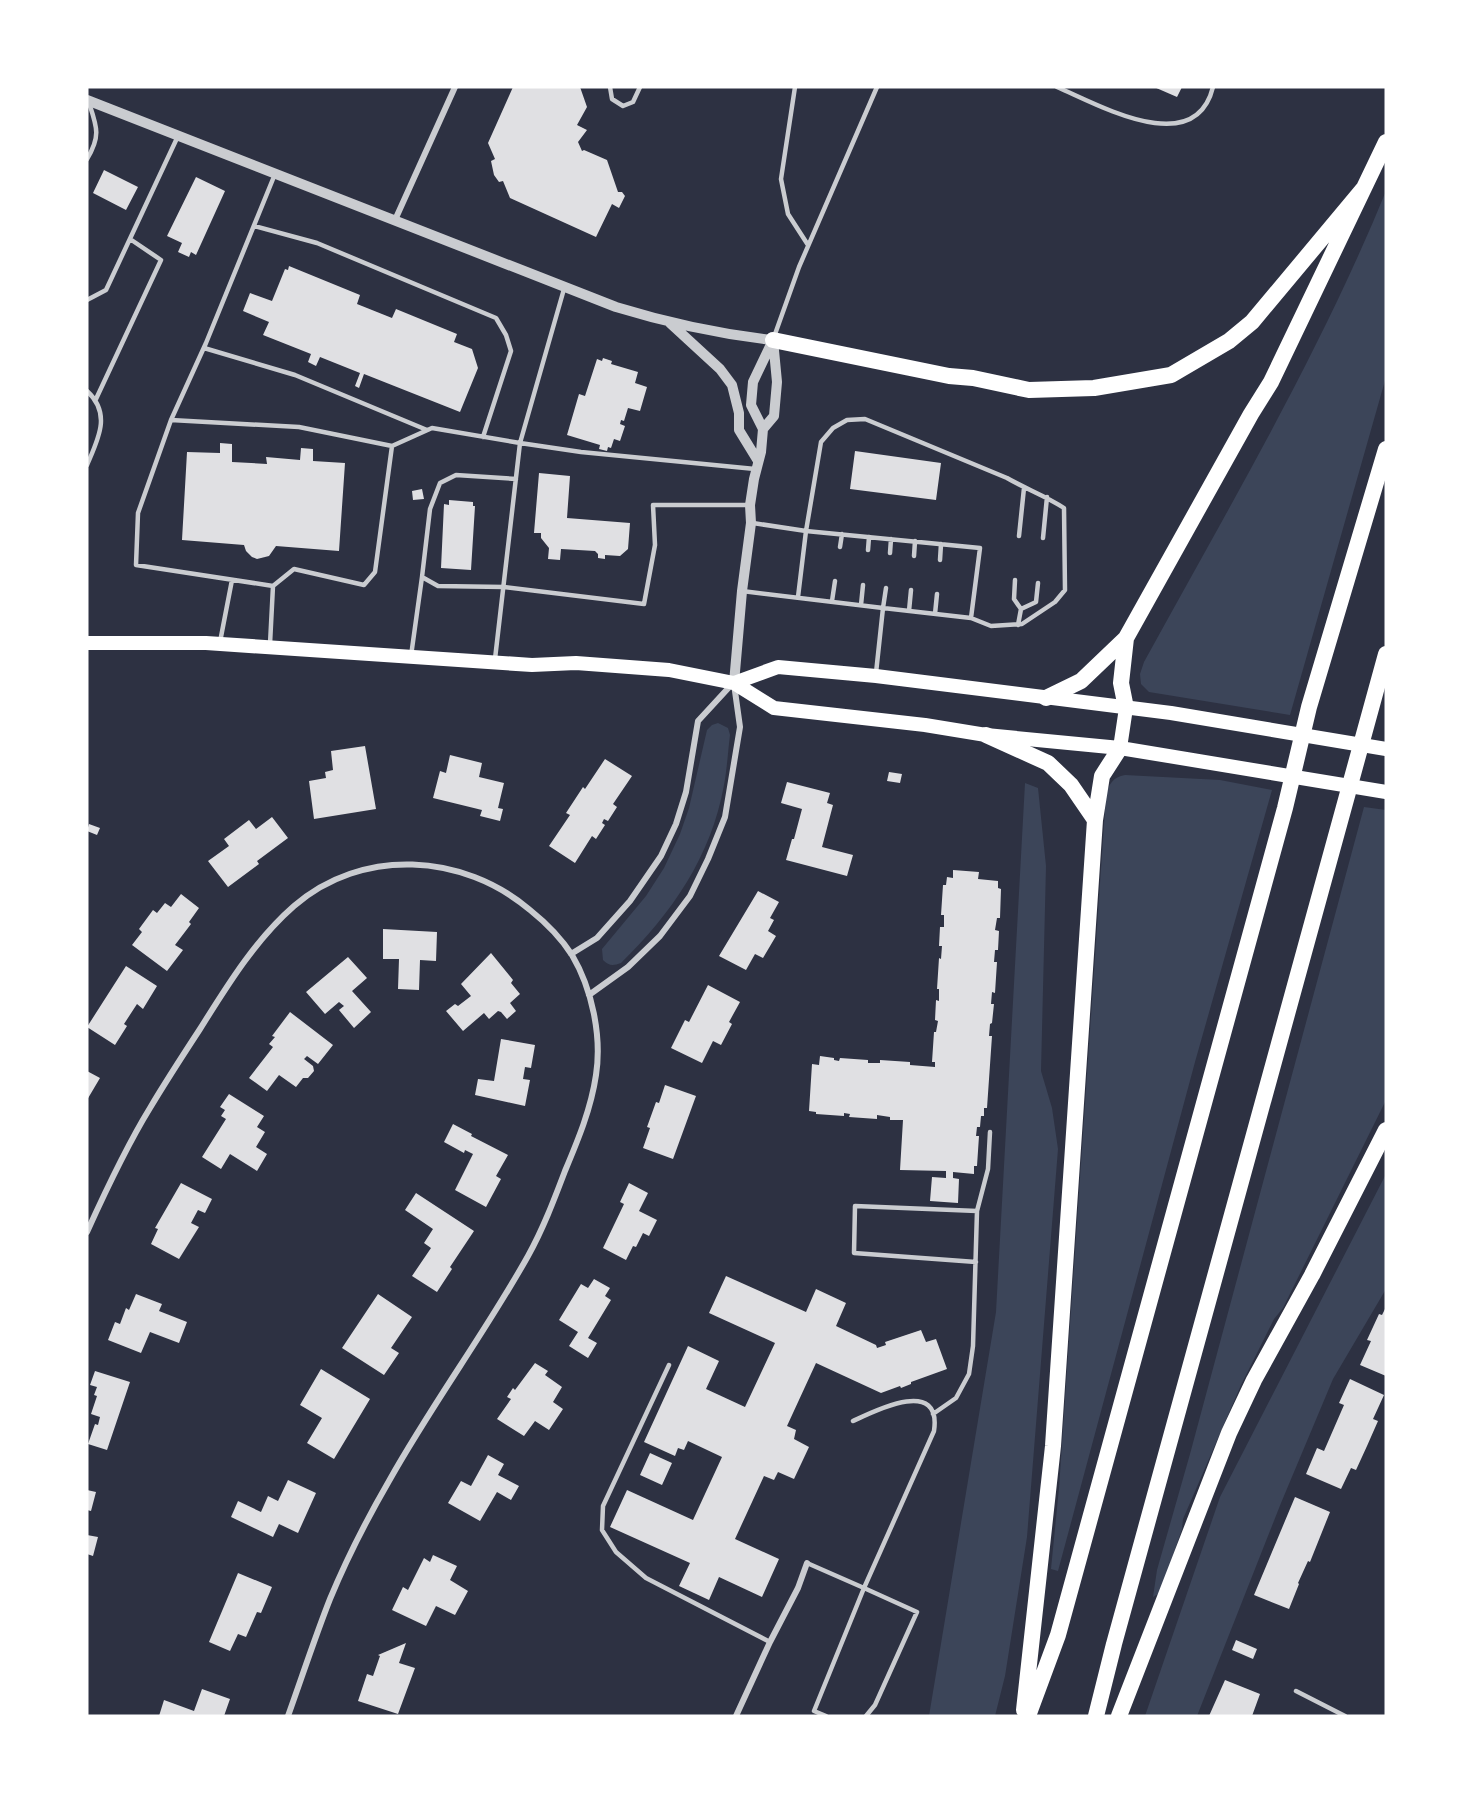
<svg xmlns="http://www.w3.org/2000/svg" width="1473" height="1803" font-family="Figtree,sans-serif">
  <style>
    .green { fill: #3c4559 }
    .building { fill: #e0e0e3 }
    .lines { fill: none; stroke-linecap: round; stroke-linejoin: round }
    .service { stroke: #caccd0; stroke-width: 4.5 }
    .minor { stroke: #caccd0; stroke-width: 6 }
    .tertiary { stroke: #caccd0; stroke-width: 10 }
    .primary { stroke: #fff; stroke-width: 14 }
    .motorway { stroke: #fff; stroke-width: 16 }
  </style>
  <rect width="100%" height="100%" fill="#2d3142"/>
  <!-- green -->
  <path class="green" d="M1386 191V377L1290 715 1149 692 1141 684 1140 674 1144 662C1229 507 1319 355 1386 191Z
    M718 723 728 728 730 735C728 751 727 769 724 785 711 857 672 913 621 963 613 966 609 966 603 960L602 949 646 896 664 868 680 834 689 808 707 730 712 725Z
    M1125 775 1220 780 1272 790 1195 1062 1058 1571 1051 1569 1059 1488 1106 795C1109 784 1113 777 1125 775Z
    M1025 783 1038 788 1046 866 1041 1071 1052 1108 1058 1149 1027 1537 1005 1676 995 1716H929L996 1312Z
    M1364 807 1386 810V1100L1283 1308 1274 1319 1241 1385 1183 1519 1182 1529 1160 1593 1153 1597 1157 1570 1190 1454Z
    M1386 1174V1289L1333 1379 1281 1503 1197 1716H1145L1220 1497Z"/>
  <!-- building -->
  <path class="building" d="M513 87H580L587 107 577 125 587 130 578 142 582 151 584 150 607 160 618 192H622L625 196 619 208 612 204 596 237 510 198 503 181 499 182 494 175 491 161 495 159 488 143Z
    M1154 87H1182L1177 97Z
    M104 170 138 187 126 210 93 193Z
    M196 177 225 191 196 255 191 252 189 257 178 252 182 243 167 236Z
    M289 266 360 295 357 304 392 318 396 309 457 334 454 342 472 349 478 368 460 412 364 374 359 388 355 386 360 373 320 357 316 366 308 362 311 354 263 335 269 322 243 311 250 293 272 301 285 269 288 270Z
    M603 358 612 361 611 364 638 372 635 383 647 387 640 411 628 408 624 421 621 420 620 424 625 426 620 441 614 439 611 448 608 447 607 451 599 449 600 445 567 435 579 394 585 396 597 359 602 361Z
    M220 443 232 444V462L267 464 266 457 300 460 301 448 313 449V461L345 463 339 551 276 546 269 556 257 559 252 557 246 551 244 545 182 540 187 452 220 453Z
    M855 451 941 463 936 500 850 489Z
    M539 473 570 476 567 518 630 523 628 549 620 556 605 555V559L598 558V554L595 551 561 549 560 560 548 559 549 548 541 538V533H534Z
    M422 489 424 499 413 500 412 491Z
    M449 500 473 502V506H475L471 570 441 568 444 504 449 505Z
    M365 746 376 809 314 819 309 781 326 778 325 772 333 770 331 751Z
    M450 755 482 763 479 777 504 783 498 808 503 809 500 821 480 816 482 810 433 798 440 771 446 773Z
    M605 759 632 776 613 804 617 807 608 821 604 819 602 823 605 825 596 839 592 836 575 863 549 846 570 815 566 813 583 787 585 789Z
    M889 772 902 774 900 783 887 781Z
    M787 782 830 793 827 803 833 805 822 847 853 855 847 876 786 860 792 839H794L802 809 781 803Z
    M272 817 288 838 257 861 259 864 228 887 208 861 229 846 224 839 249 820 256 829Z
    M89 824 100 828 97 835 87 831Z
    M953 870 979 872 978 879 998 881V888L1001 889 1000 918H997L995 930 999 931 998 950H995L994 962H997L995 993 992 992 991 1004H994L992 1023 990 1024 989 1036H992L987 1108H984V1116H981L980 1127H977L976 1136H979L977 1166H974V1174L953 1172V1178L959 1179 958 1203 930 1201 932 1177 946 1178V1171L900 1170 903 1120H890V1117L877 1115V1119L849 1117 850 1114 844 1113V1116L816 1114V1112L809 1111 812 1064 819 1065 820 1056 834 1058V1060L839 1061 840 1058 868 1060V1063H880V1060L910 1062V1065L935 1067V1062H932L934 1032H936L938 1021 935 1020 936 1000 939 1001V989H937L939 958 941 959 942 946H939L940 927H944V915H941L943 885H946L947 877 953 878Z
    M758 891 779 902 770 918 774 920 768 931 776 936 763 958 755 954 746 970 719 956Z
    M181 894 199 908 189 922 191 924 175 945 183 950 167 971 132 945 142 932 139 929 153 910 157 913 165 903 171 907Z
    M383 929 437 932 436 961 420 960 419 990 398 989 399 959H383Z
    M491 953 513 980 511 983 520 994 510 1003 516 1011 507 1019 501 1012 498 1011 489 1019 484 1013 463 1031 446 1011 455 1004 458 1006 471 996 461 984Z
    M348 957 367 978 352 991 371 1012 354 1028 339 1010 344 1006 339 1002 325 1014 306 992Z
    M126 966 157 986 143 1009 137 1004 124 1024 127 1026 115 1045 87 1027Z
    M708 985 740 1002 729 1022 732 1024 721 1045 713 1041 702 1063 671 1048 685 1020 689 1022Z
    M290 1012 333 1045 318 1064 307 1056 304 1059 313 1066 314 1071 308 1078H303L296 1087 279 1075 267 1091 249 1078 273 1047 269 1044 275 1037 272 1036Z
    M501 1039 535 1045 531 1068 525 1067 523 1079 530 1080 525 1106 475 1095 478 1079 494 1081Z
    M87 1071 100 1078 87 1100Z
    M665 1085 696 1096 673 1159 643 1148 650 1128 647 1127 656 1102 659 1103Z
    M229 1094 264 1116 257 1127 265 1132 256 1147 267 1154 257 1171 230 1154 221 1169 202 1157 226 1119 221 1116 225 1110 220 1107Z
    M453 1124 472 1134 471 1136 508 1155 496 1176 501 1179 486 1207 455 1190 473 1154 465 1150 464 1153 444 1142Z
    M181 1183 212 1199 205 1213 198 1210 191 1223 199 1227 179 1259 151 1244 158 1229 155 1228Z
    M629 1183 648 1193 639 1211 657 1220 649 1236 643 1233 636 1247 633 1246 626 1260 603 1248 624 1204 620 1202Z
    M416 1193 474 1231 450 1267 452 1269 437 1292 412 1276 431 1248 424 1243 433 1229 405 1210Z
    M726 1276 806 1312 816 1289 846 1303 836 1326 876 1345 877 1348 886 1345 885 1342 921 1330 926 1342 936 1339 947 1369 911 1382V1384L901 1388 900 1386 881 1393 816 1363 787 1426 796 1430 794 1439 809 1447 794 1479 778 1472 774 1480 764 1476 735 1539 779 1559 762 1597 719 1577 709 1600 679 1586 690 1563 610 1527 627 1490 693 1520 722 1457 688 1441 684 1450 678 1448 675 1456 644 1442 688 1346 719 1361 706 1389 745 1407 775 1343 709 1313Z
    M594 1279 610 1288 605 1296 611 1300 588 1338 597 1343 588 1358 569 1346 578 1332 559 1320 581 1284 588 1288Z
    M136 1294 162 1304 159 1311 187 1322 179 1343 150 1332 141 1353 108 1340 115 1322 120 1324 126 1308 129 1310Z
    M378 1294 412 1317 391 1348 399 1353 384 1375 342 1348Z
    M1386 1307V1376L1360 1365 1371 1341 1367 1340 1379 1314 1382 1315Z
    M535 1363 548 1371 545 1375 562 1387 553 1402 563 1409 549 1430 535 1421 524 1436 497 1419 511 1399 507 1397 513 1388 515 1390Z
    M321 1369 370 1399 334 1459 307 1443 322 1418 300 1405Z
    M95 1371 130 1382 107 1450 88 1444 95 1424 98 1425 100 1417 91 1414 97 1396 94 1395 97 1387 90 1385Z
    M1350 1379 1384 1395 1373 1419 1378 1421 1367 1446 1356 1470 1351 1468 1341 1489 1306 1474 1317 1448 1324 1451 1344 1405 1339 1403Z
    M650 1453 672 1463 662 1485 640 1475Z
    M488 1455 504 1464 498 1475 519 1486 511 1500 497 1492 480 1521 448 1503 461 1481 471 1486Z
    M288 1480 316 1493 298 1533 279 1524 273 1537 231 1517 238 1501 261 1512 268 1496 278 1501Z
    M87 1490 96 1492 91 1511 87 1510Z
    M1295 1497 1330 1512 1310 1562 1308 1561 1298 1583 1299 1584 1289 1609 1254 1595Z
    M87 1535 98 1537 93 1556 87 1554Z
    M433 1555 457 1566 450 1580 468 1591 455 1615 436 1606 426 1626 392 1610 403 1587 408 1590 424 1558 430 1562Z
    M238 1573 272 1587 261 1613 257 1612 246 1637 238 1634 230 1651 209 1642Z
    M1236 1640 1257 1649 1253 1659 1232 1650Z
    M406 1643 399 1663 415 1668 398 1714 358 1701 367 1674 373 1676 380 1656 378 1655Z
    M1225 1680 1260 1694 1252 1716H1209Z
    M202 1689 230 1699 224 1716H159L164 1700 194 1711Z"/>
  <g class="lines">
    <!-- service -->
    <path class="service" d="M610 87 612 99 623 106 633 102 640 87
      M795 87 781 179 788 214 808 245
      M1057 87C1099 105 1195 160 1213 87
      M87 159C101 136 97 127 89 103
      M275 174 206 343 171 420 138 513 136 565 273 586 294 569 364 585 375 572 392 446 432 428 520 443 564 289
      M254 226 317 243 496 318 506 335 511 351 483 437
      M87 300 106 290 178 136
      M774 337 799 267 877 87
      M204 348 295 375 427 430
      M87 391C112 414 98 439 87 465
      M96 399 161 260 130 239
      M171 420 299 427 392 446
      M516 479 456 475 440 483 430 509 422 577 438 586 504 587 644 604 655 545 653 505H750
      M753 523 806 531 980 548 971 618 883 608 876 673
      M1019 536 1024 488
      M1043 538 1047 497
      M840 547 842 534
      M868 550 869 537
      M890 553 891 539
      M914 556 915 541
      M940 560 941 544
      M1015 580 1014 599 1021 609
      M742 591 883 608 886 588
      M798 597 806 531 821 442 833 428 847 420 865 419 1007 478C1026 489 1046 496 1064 508L1065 590 1055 602 1022 624 991 626 971 618
      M832 601 835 581
      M861 605 863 585
      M909 611 911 590
      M935 614 937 594
      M1018 625 1021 609 1036 602 1038 583
      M220 642 232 580
      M270 644 273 586
      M411 656 422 577
      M495 659 520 443 581 452 755 469
      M976 1262 854 1253 855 1206 977 1211
      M669 1365 603 1506 602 1530 616 1552 646 1578 770 1642
      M933 1414 956 1398 969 1374 973 1346 977 1211 988 1169 990 1132
      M853 1421C876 1410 942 1377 934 1431L864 1588 917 1612 875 1705 866 1716
      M807 1563 864 1588 814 1711 826 1716
      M1296 1691 1345 1716"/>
    <!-- minor -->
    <path class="minor" d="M395 220 455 87
      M571 954 597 938 630 901 661 856 676 824 686 792 698 721 733 683
      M589 995 628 967 660 936 690 896 708 859 725 817 740 727 734 684
      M87 1232C106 1190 126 1147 150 1108 166 1081 183 1055 200 1029 227 986 255 940 294 906 362 847 463 853 530 910 545 922 561 938 572 955 592 989 602 1036 596 1075 591 1109 578 1140 565 1171 554 1200 543 1229 528 1256 485 1333 432 1404 389 1481 367 1519 347 1558 330 1599 315 1637 302 1677 288 1716
      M736 1716 770 1642 798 1588 807 1563"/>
    <!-- tertiary -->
    <path class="tertiary" d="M87 100 616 307C668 323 719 334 773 340
      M670 323 720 369 732 385 739 413V430L758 461
      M763 429 774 416 777 382 773 340
      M734 683 742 591 751 523 750 505 754 479 761 452 763 429 751 405 753 382 773 340"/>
    <!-- primary -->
    <path class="primary" d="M87 643H206L532 665 576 663 669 670 734 683 774 708 925 725 986 735 1120 748 1386 792
      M734 683 778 667 876 676 1171 713 1386 749
      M1120 748 1126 708"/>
    <!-- motorway -->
    <path class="motorway" d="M773 340 949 376 973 378 1029 390 1094 388 1171 375 1229 341 1252 322 1364 188
      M1126 638 1121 683 1126 708
      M1046 698 1081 681 1126 638 1251 414 1271 382 1386 142
      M986 735 1048 763 1071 785 1095 820
      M1024 1710 1053 1446 1095 820 1102 776 1120 748
      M1028 1716 1058 1635 1285 808 1309 707 1386 449
      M1096 1716 1114 1644 1386 654
      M1119 1716 1229 1433 1254 1380 1312 1275 1386 1130"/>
  </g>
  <!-- border -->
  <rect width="1473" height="1803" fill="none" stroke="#ffffff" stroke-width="177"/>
</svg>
